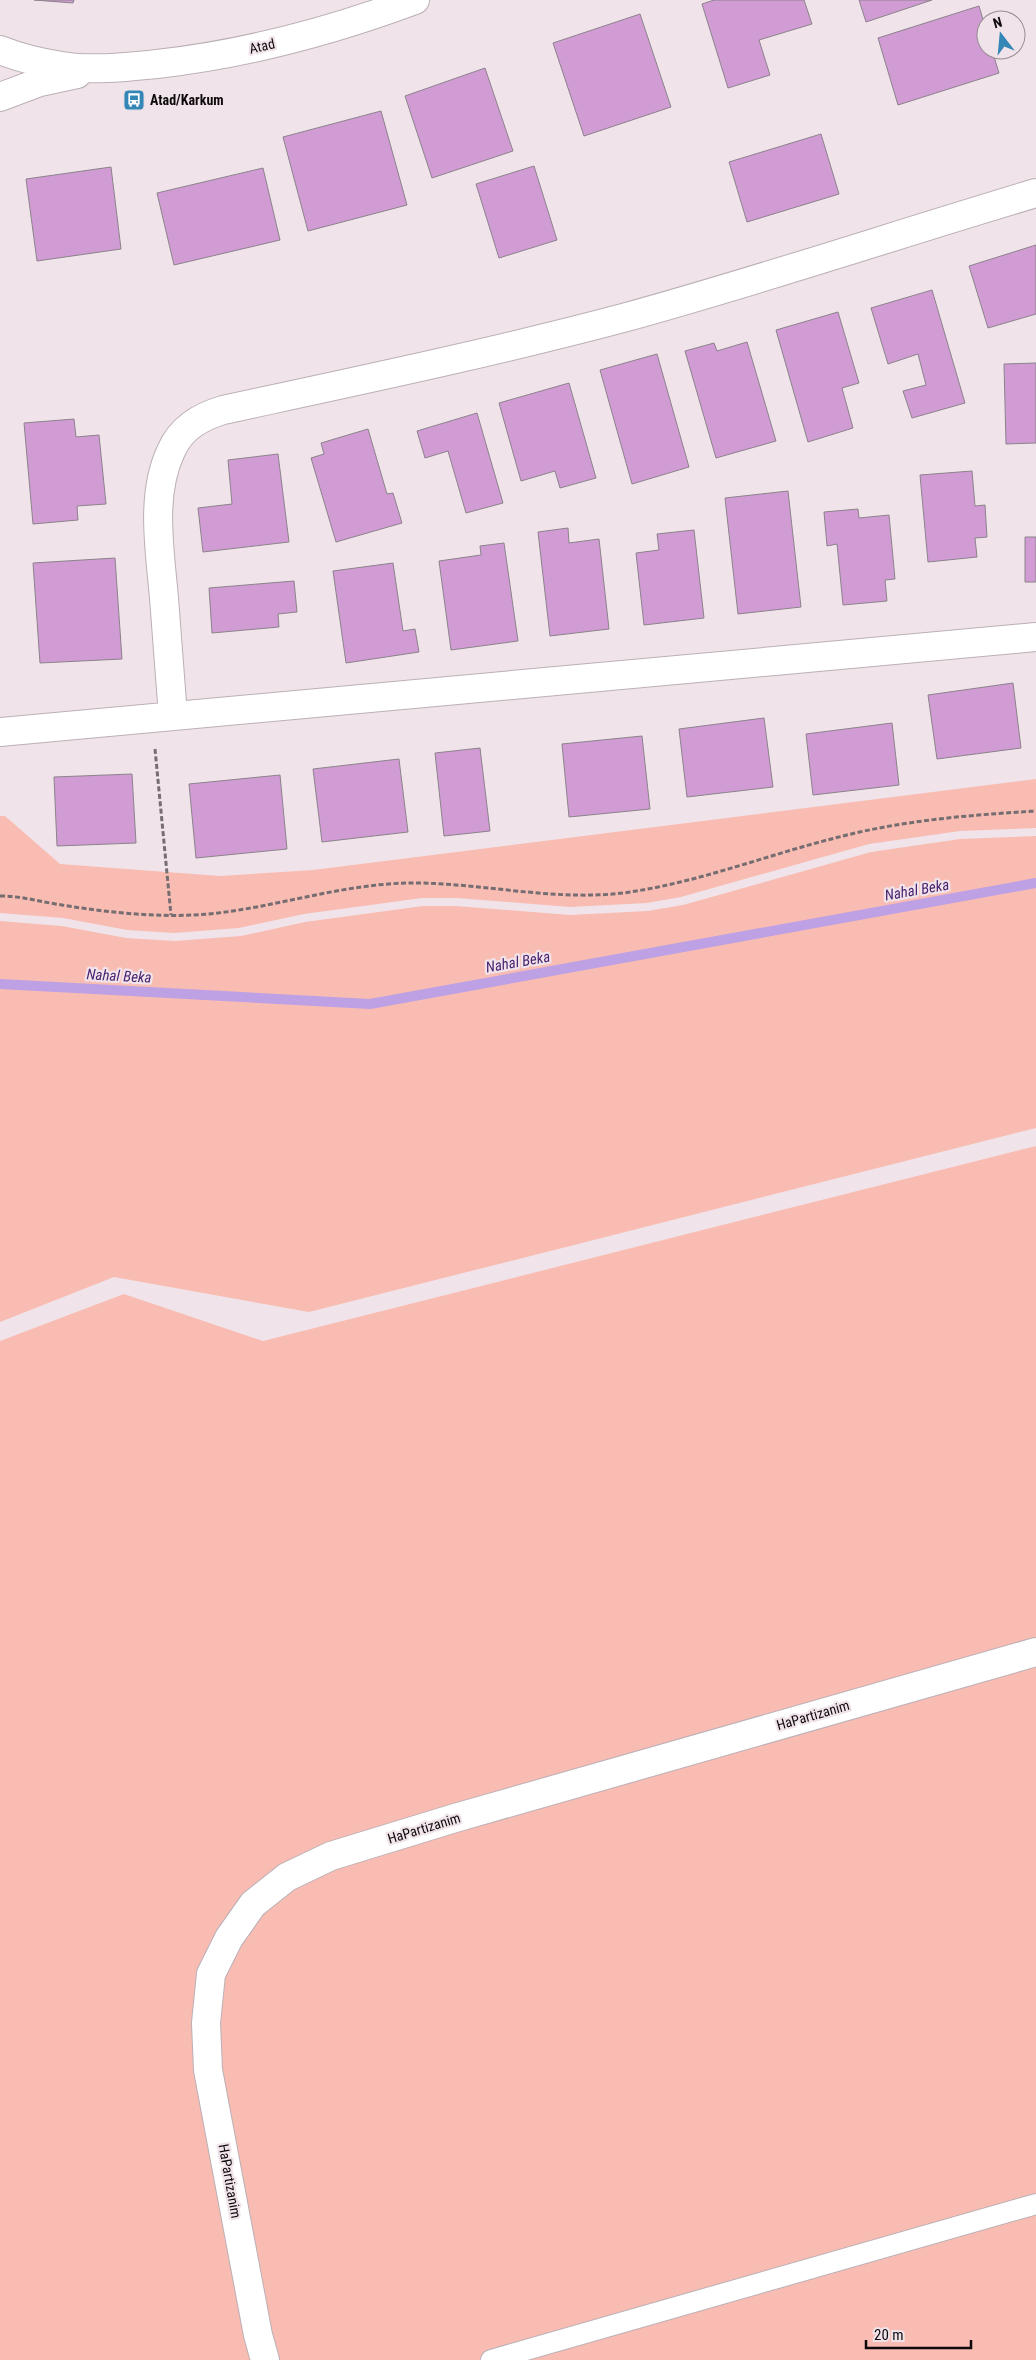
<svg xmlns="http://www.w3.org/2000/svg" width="1036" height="2360" font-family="'Roboto Condensed',sans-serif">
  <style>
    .green { fill: #f9bcb2 }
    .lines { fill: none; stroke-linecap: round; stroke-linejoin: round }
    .stream { stroke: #bda1e4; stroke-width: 10 }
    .building { fill: #d19bd4; stroke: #8b838b }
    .lane-casing { stroke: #bbb0b5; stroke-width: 22 }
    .street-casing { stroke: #bbb0b5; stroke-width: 30 }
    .secondary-casing { stroke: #bbb0b5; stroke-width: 30 }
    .path { stroke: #756d71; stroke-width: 3; stroke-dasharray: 5 2.5; stroke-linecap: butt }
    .lane { stroke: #fff; stroke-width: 20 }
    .street { stroke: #fff; stroke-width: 28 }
    .secondary { stroke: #fff; stroke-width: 28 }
    .labels { text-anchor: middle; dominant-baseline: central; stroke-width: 4.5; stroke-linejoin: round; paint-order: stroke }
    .street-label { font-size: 14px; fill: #0e0a0c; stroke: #f0e4ea }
    .poi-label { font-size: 14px; font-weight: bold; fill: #0e0a0c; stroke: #f0e4ea; text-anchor: start }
    .water-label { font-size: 15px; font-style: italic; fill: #4a2371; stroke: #f0e4ea }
  </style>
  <rect width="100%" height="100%" fill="#f0e4ea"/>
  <!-- green -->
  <path class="green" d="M1036 779V828L960 831 869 844 681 897 647 903 570 907 457 898H422L304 914 239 928 174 933 127 930 63 918 0 913V816H5L60 864 220 876 313 870Z
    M1036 836V1128L309 1312 114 1277 0 1322V921L62 926 126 938 175 941 241 936 305 922 423 906H456L570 915 647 911 683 905 871 852 960 839Z
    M1036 1146V2360H0V1341L124 1294 263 1341Z"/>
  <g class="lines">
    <!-- stream -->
    <path class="stream" d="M0 984 370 1004 1036 883"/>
  </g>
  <!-- building -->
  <path class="building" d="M34 0H74L73 3Z
    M714 0H804L812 24 759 40 770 75 728 88 702 4Z
    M859 0H932L866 22Z
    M979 6 986 30V50H992L999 73 898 105 878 38Z
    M640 14 671 107 584 136 553 43Z
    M485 68 513 151 432 178 405 96Z
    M381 111 407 205 308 231 283 137Z
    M821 134 839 194 747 222 729 162Z
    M534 166 557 240 499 258 476 184Z
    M111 167 121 249 37 261 26 179Z
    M263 168 280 240 174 265 157 193Z
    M1036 245V314L988 328 969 266Z
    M932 290 965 403 912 418 903 391 926 385 918 354 888 364 871 308Z
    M838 312 859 383 842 388 853 428 808 442 776 330Z
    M747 342 776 441 716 458 685 351 714 343 717 351Z
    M657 354 689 467 632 484 600 370Z
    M1036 363V443L1006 444 1004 364Z
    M569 383 596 478 560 488 555 471 521 481 499 403Z
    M477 413 503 503 466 513 448 451 425 458 417 431Z
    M74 419 76 437 99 435 106 504 77 506 78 520 33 524 24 423Z
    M368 429 387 494 393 493 402 523 336 542 311 458 324 454 321 443Z
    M278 454 289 542 203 552 198 508 232 504 228 460Z
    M972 471 975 506 985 505 987 537 975 538 977 557 928 562 920 475Z
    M788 491 801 607 738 614 725 498Z
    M858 509 859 518 889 515 895 579 885 580 887 601 843 605 837 544 827 546 824 512Z
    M568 528 569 543 599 539 609 629 550 636 538 532Z
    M694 530 704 618 644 625 636 553 659 550 657 534Z
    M1025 537H1036V582H1025Z
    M504 543 518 641 451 650 439 561 481 555 480 546Z
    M115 558 122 659 40 663 33 563Z
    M393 563 403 631 415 629 419 652 346 663 333 571Z
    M294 581 297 612 278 614 279 627 212 633 209 588Z
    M1013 683 1021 748 937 759 928 695Z
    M764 718 773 787 687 797 679 729Z
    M892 723 899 785 813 795 806 734Z
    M642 736 650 809 569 817 562 744Z
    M480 748 490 831 444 836 435 753Z
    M399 759 408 832 322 842 313 769Z
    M132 774 136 843 57 846 54 777Z
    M280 775 287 849 196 858 189 784Z"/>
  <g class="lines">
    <!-- lane casing -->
    <g class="lane-casing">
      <path id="lane" d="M491 2360 1036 2204"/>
    </g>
    <!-- street casing -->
    <g class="street-casing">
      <path id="street" d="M173 716C170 677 167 637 164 598 160 551 150 495 171 451 181 428 200 417 223 410 357 381 491 353 623 318 762 280 898 234 1036 193
        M0 732 1036 637"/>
    </g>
    <!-- secondary casing -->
    <g class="secondary-casing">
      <path id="secondary" d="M0 50C20 58 41 63 62 66 93 71 127 67 157 64 246 54 332 31 415 0
        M0 97 40 82 77 74
        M265 2360 258 2335 208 2070 206 2023 211 1974 229 1938 253 1904 287 1877 331 1856 455 1818 1036 1652"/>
    </g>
    <!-- path -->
    <path class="path" d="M155 749 171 915
      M0 896C22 896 41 902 62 905 111 913 161 918 209 914 279 907 347 882 418 883 486 884 555 901 623 893 698 883 769 854 843 836 906 820 971 815 1036 811"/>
    <!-- lane -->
    <use href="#lane" class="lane"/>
    <!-- street -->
    <use href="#street" class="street"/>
    <!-- secondary -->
    <use href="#secondary" class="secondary"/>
  </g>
  <!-- icons -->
  <defs>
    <g id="bus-square" transform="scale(1.125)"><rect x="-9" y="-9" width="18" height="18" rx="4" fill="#3486b7" stroke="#f0e4ea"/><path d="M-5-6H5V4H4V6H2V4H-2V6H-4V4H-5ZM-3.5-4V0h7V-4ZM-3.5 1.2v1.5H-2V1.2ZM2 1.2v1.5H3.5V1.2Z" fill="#fff"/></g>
  </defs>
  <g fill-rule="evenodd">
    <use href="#bus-square" x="134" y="100"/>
  </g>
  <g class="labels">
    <!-- street labels -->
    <g class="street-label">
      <text transform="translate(262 46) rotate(-13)">Atad</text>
      <text transform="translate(813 1715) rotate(-16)">HaPartizanim</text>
      <text transform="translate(424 1828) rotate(-17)">HaPartizanim</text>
      <text transform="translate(230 2181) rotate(80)">HaPartizanim</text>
    </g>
    <!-- poi labels -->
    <g class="poi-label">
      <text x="150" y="100">Atad/Karkum</text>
    </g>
    <!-- water labels -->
    <g class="water-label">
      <text transform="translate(917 890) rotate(-10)">Nahal Beka</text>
      <text transform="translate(518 962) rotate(-10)">Nahal Beka</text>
      <text transform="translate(119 976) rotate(3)">Nahal Beka</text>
    </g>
  </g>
  <!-- north arrow -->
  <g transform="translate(1001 35) rotate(344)"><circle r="24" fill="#f0e4ea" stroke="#968d91"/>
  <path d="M0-4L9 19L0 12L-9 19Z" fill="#3486b7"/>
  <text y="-8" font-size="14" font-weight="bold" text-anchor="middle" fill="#0e0a0c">N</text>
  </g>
  <!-- scale -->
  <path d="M866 2340v8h105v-8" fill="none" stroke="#0e0a0c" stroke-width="2.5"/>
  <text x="874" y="2340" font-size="15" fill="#0e0a0c" stroke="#f0e4ea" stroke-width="4" paint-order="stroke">20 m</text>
</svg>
